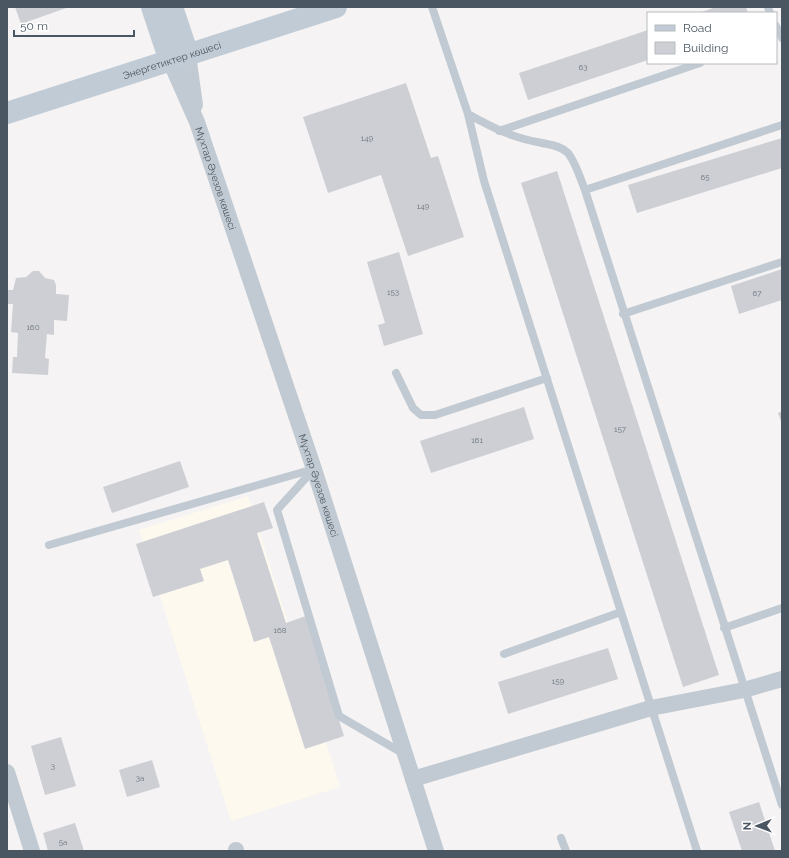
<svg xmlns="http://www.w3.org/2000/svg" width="789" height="858" font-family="Raleway,sans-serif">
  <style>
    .commercial { fill: #fdf9ef }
    .building { fill: #cdcfd5 }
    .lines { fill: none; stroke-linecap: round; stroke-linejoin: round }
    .service { stroke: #c1cad2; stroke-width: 8 }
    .minor { stroke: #c1cad2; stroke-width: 16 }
    .secondary { stroke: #c1cbd6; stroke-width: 22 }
    .labels { text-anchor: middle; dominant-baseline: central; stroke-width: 4; stroke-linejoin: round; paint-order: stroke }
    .number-label { font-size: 8px; fill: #6b747e }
    .street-label { font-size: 10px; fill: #4a5661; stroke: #fff }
  </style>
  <rect width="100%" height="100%" fill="#f5f3f3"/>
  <!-- commercial -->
  <path class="commercial" d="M248 496 340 787 231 821 139 530Z"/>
  <!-- building -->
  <path class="building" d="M15 7H69L21 24Z
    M716 7H746L748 13H699Z
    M648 30V60L528 100 519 73Z
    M406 83 431 158 438 156 464 237 408 256 381 175 328 193 303 117Z
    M782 138V168L637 213 628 185Z
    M557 171 719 675 683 687 521 183Z
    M399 252 423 334 384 346 378 325 385 323 367 262Z
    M782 269V300L739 314 731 286Z
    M33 271H39L45 278 54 280 56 285V294L69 295 67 321 54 320V335L47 334 45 358 49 359 48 375 12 373 13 357H17L18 333 11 332 13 304H7V290H13L16 278 26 277Z
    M524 407 534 439 431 473 420 441Z
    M782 411V424L778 413Z
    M180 461 189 487 112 513 103 487Z
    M264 502 273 528 257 533 286 623 306 616 344 736 305 749 269 637 254 642 228 560 200 569 204 581 153 597 136 544Z
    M608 648 618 679 508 714 498 682Z
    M61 737 76 786 45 795 31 746Z
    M152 760 160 787 127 797 119 770Z
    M759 802 775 851H742L729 812Z
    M75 823 84 851H48L43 833Z"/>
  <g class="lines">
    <!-- service -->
    <path class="service" d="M432 7 468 114 484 181 697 851
      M768 7 770 13
      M776 26 782 38
      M468 114C493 128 513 138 542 143 551 145 561 146 568 153 576 163 580 178 585 190L782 805
      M499 131 700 63
      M585 190 782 125
      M623 314 782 262
      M396 373 413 408 421 415H435L547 378
      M314 469 277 510 339 716 404 754
      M49 545 314 469
      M724 628 782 608
      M504 654 621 612
      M561 838 566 851"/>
    <!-- minor -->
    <g class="minor">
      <path d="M188 55 195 105"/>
      <path id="s1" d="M170 61 197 122 314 469 436 851"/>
      <path d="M7 772 32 851"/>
      <path d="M413 779 651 708 744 690 782 679"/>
      <path d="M236 850V851"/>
    </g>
    <!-- secondary -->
    <g class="secondary">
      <path d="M152 7 170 61"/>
      <path d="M172 7 188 55"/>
      <path id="s2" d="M7 113 336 7"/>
    </g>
  </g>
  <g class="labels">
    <!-- number labels -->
    <g class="number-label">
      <text x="583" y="67">63</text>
      <text x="367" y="138">149</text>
      <text x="705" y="177">65</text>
      <text x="423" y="206">149</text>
      <text x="393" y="292">153</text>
      <text x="757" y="293">67</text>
      <text x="33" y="327">160</text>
      <text x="620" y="429">157</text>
      <text x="477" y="440">161</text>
      <text x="280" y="630">168</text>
      <text x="558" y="681">159</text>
      <text x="53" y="766">3</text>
      <text x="140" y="778">3а</text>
      <text x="63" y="842">5а</text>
    </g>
    <!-- street labels -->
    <g class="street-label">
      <text stroke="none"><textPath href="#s2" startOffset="173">Энергетиктер көшесі</textPath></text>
      <text stroke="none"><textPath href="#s1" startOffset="126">Мұхтар Әуезов көшесі</textPath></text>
      <text stroke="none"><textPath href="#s1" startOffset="450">Мұхтар Әуезов көшесі</textPath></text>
    </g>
  </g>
  <!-- border -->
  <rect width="789" height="858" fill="none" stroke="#4a5661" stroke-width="16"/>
  <!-- legend -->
  <rect x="647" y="12" width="130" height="52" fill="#ffffff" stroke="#b7bbc0"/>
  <rect x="655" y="25" width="20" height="6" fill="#c1cbd6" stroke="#b7bbc0"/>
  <text x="683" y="32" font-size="12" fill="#4a5661">Road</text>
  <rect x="655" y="42" width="20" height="12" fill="#cdcfd5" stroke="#b7bbc0"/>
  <text x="683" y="52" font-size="12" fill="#4a5661">Building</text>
  <!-- north arrow -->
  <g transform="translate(757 826) rotate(269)" stroke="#ffffff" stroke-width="3" paint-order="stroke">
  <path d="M0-3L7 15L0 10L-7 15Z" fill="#4a5661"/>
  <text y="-6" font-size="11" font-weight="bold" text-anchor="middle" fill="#4a5661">N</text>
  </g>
  <!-- scale -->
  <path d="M14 30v6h120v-6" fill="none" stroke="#4a5661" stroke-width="2"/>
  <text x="20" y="30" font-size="12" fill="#4a5661" stroke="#ffffff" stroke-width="3" paint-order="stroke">50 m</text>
</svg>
